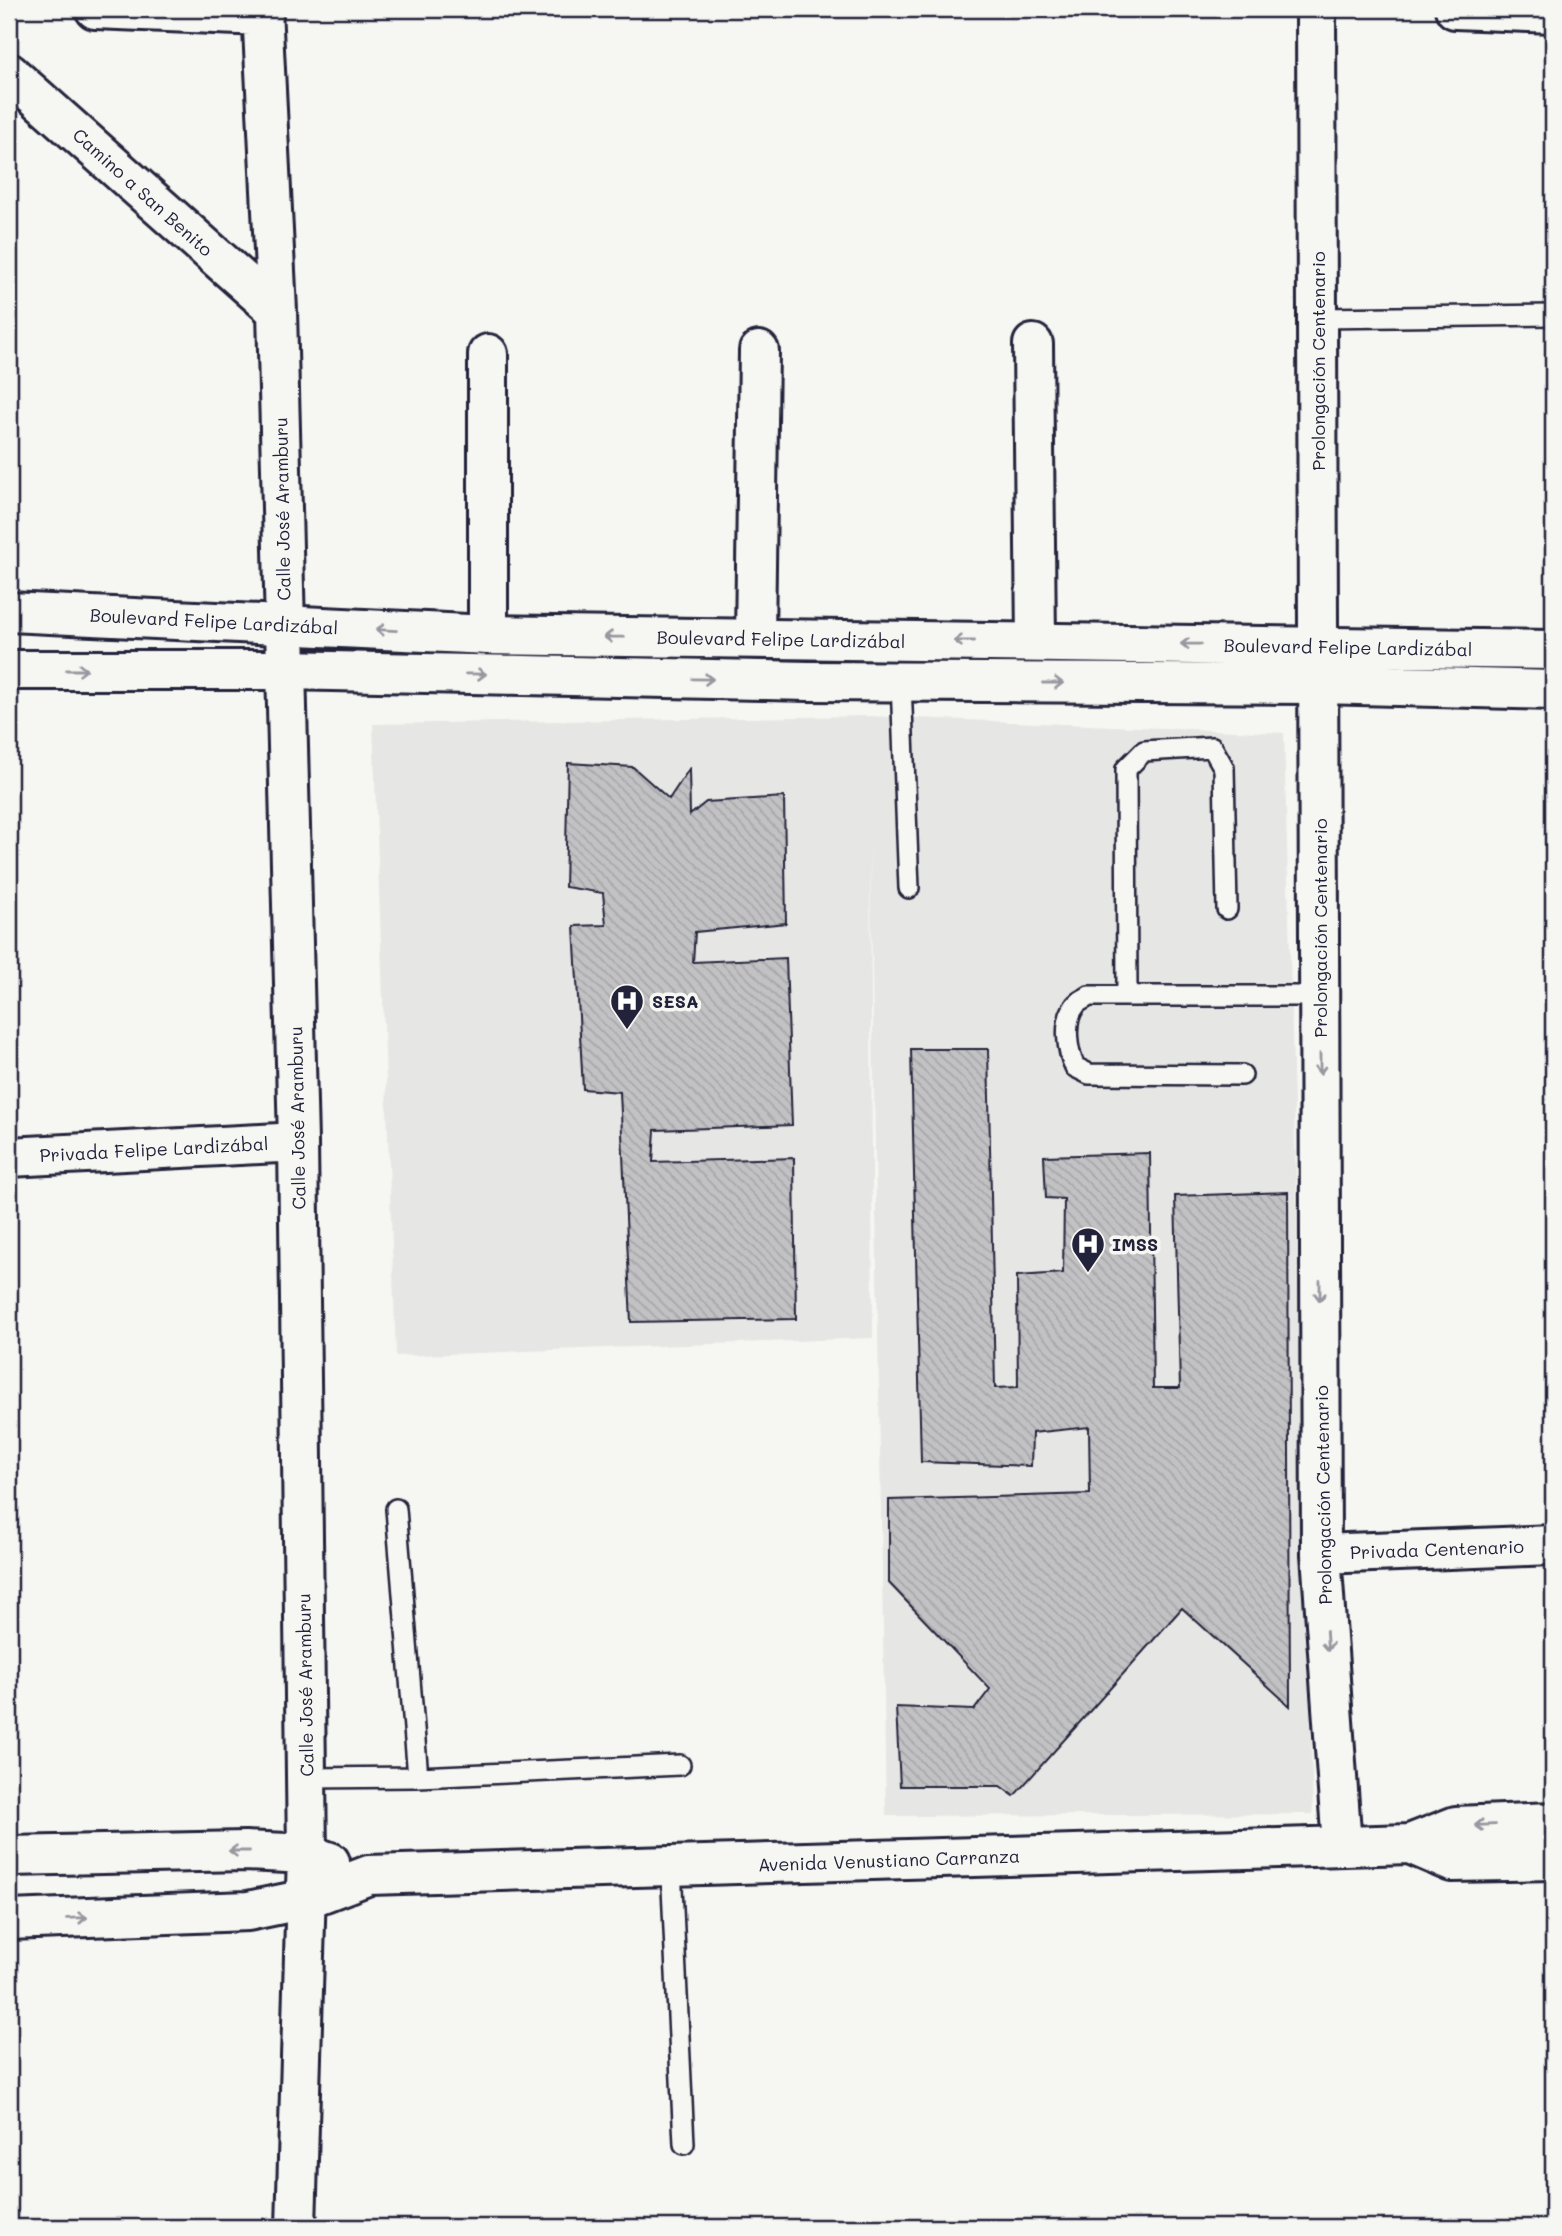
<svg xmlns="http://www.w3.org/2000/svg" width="1562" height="2236" font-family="Mali,sans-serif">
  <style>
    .built { fill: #e6e6e4 }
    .building { fill: url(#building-back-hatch); stroke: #22223b; stroke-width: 2 }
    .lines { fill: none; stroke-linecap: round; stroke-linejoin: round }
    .service-casing { stroke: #22223b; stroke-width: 24 }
    .minor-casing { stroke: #22223b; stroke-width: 44 }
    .secondary-casing { stroke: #22223b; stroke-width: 44 }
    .service { stroke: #f6f6f2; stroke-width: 19 }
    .minor { stroke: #f6f6f2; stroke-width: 38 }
    .secondary { stroke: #f6f6f2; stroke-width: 38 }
    .oneway { stroke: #9797a0 }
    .labels { text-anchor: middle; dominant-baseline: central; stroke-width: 7; stroke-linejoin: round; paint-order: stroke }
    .street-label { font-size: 18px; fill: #22223b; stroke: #f6f6f2 }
    .poi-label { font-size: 18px; font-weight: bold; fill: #22223b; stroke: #f6f6f2; text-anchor: start }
  </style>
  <defs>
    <pattern id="building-back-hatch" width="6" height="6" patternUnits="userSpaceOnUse" patternTransform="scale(1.75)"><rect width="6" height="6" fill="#c2c2c4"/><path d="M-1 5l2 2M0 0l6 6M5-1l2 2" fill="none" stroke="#a6a6a9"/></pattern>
  </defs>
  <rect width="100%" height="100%" fill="#f6f6f2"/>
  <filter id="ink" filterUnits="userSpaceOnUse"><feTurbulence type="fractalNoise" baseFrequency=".0143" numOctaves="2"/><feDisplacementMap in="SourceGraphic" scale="14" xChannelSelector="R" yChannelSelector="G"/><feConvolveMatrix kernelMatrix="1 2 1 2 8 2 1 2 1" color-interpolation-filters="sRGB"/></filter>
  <g filter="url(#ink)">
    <!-- built -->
    <path class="built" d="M868 716 1284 733 1313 1814 886 1816 870 844 873 1338 396 1356 373 724Z"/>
    <!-- building -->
    <path class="building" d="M568 763 633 767 669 799 689 769 690 815 706 802 784 797 786 923 695 932 693 962 786 958 792 1125 655 1130 653 1162 794 1158 796 1319 631 1322 620 1092 583 1089 574 926 606 925 603 893 565 887Z
      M911 1049H988L995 1388 1018 1387 1017 1276 1063 1273 1064 1199 1046 1198 1044 1156 1150 1153 1153 1388H1180L1175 1196 1288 1192 1290 1706 1182 1608 1014 1796 1000 1786H900L896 1707 974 1710 990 1689 889 1583V1500L1090 1494 1089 1427 1032 1433 1031 1466 921 1462Z"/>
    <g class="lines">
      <!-- service casing -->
      <g class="service-casing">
        <path id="service" d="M1318 318 1553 315
          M901 682 909 888
          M1127 996 1126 769 1144 751 1212 747 1224 768 1227 909
          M1242 1075 1089 1074 1075 1067C1067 1051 1063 1021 1075 1006 1078 1001 1085 999 1089 996H1320
          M396 1509 418 1777
          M306 1778 418 1777 680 1765
          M671 1866 684 2144"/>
      </g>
      <!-- minor casing -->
      <g class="minor-casing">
        <path id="minor" d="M95 9 263 16
          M262 9 277 311 298 1142 307 1854 296 2227
          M1316 9 1321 1554 1342 1846
          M1455 9 1553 13
          M9 73 277 311
          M1033 344 1036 642
          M488 635V354
          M755 638 759 351
          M9 1157 298 1142
          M1321 1554 1553 1545
          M1410 1844 1452 1862 1553 1860
          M9 1856 245 1851 307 1854 330 1862
          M9 1920 248 1911 306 1899 369 1875 1410 1844 1456 1826 1553 1822"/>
      </g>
      <!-- secondary casing -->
      <g class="secondary-casing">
        <path id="secondary" d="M9 612 488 635 1553 650
          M9 670H285L808 681 1319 684 1553 690"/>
      </g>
      <!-- service -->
      <use href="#service" class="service"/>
      <!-- minor -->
      <use href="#minor" class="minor"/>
      <!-- secondary -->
      <use href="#secondary" class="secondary"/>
    </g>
    <!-- one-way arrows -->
    <defs><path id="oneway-shaft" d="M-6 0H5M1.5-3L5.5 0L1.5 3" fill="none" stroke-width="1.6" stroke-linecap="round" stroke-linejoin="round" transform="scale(1.75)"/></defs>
    <g class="oneway">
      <use href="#oneway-shaft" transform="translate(386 630) rotate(-177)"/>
      <use href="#oneway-shaft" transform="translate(614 637) rotate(-179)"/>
      <use href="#oneway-shaft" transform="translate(964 641) rotate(-180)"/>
      <use href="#oneway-shaft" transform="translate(1191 644) rotate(-179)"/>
      <use href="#oneway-shaft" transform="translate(77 670)"/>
      <use href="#oneway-shaft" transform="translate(476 674) rotate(1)"/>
      <use href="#oneway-shaft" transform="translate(703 679) rotate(1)"/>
      <use href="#oneway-shaft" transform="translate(1053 683)"/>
      <use href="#oneway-shaft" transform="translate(1320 1064) rotate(90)"/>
      <use href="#oneway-shaft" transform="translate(1320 1291) rotate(90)"/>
      <use href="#oneway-shaft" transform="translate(1327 1641) rotate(86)"/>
      <use href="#oneway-shaft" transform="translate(1485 1825) rotate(178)"/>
      <use href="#oneway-shaft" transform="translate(239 1851) rotate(180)"/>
      <use href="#oneway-shaft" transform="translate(77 1918) rotate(-2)"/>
    </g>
  </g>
  <!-- icons -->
  <defs>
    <g id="hospital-pin" transform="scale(1.75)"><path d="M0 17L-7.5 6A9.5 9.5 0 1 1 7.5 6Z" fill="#22223b" stroke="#f6f6f2"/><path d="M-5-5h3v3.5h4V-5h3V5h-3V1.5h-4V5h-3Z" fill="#fff"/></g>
  </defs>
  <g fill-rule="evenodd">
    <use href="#hospital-pin" x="627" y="1001"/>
    <use href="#hospital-pin" x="1088" y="1244"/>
  </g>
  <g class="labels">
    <!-- street labels -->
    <g class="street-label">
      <text transform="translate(143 192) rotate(42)">Camino a San Benito</text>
      <text transform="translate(1318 361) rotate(-90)">Prolongación Centenario</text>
      <text transform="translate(282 509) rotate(-91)">Calle José Aramburu</text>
      <text transform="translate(214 621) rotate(3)">Boulevard Felipe Lardizábal</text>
      <text transform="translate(781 639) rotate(1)">Boulevard Felipe Lardizábal</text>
      <text transform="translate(1348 647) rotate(1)">Boulevard Felipe Lardizábal</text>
      <text transform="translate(1320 928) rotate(-90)">Prolongación Centenario</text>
      <text transform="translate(297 1118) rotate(-91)">Calle José Aramburu</text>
      <text transform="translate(154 1149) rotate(-3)">Privada Felipe Lardizábal</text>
      <text transform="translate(1323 1495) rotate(-91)">Prolongación Centenario</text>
      <text transform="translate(1437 1549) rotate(-2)">Privada Centenario</text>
      <text transform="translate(305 1685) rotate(-91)">Calle José Aramburu</text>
      <text transform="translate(889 1860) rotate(-2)">Avenida Venustiano Carranza</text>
    </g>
    <!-- poi labels -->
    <g class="poi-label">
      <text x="652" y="1001">SESA</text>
      <text x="1112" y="1244">IMSS</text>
    </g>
  </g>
  <!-- margin -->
  <rect width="1562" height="2236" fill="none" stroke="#f6f6f2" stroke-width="35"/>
  <rect x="18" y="18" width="1527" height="2201" fill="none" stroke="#22223b" stroke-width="2.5" filter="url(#ink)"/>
</svg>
